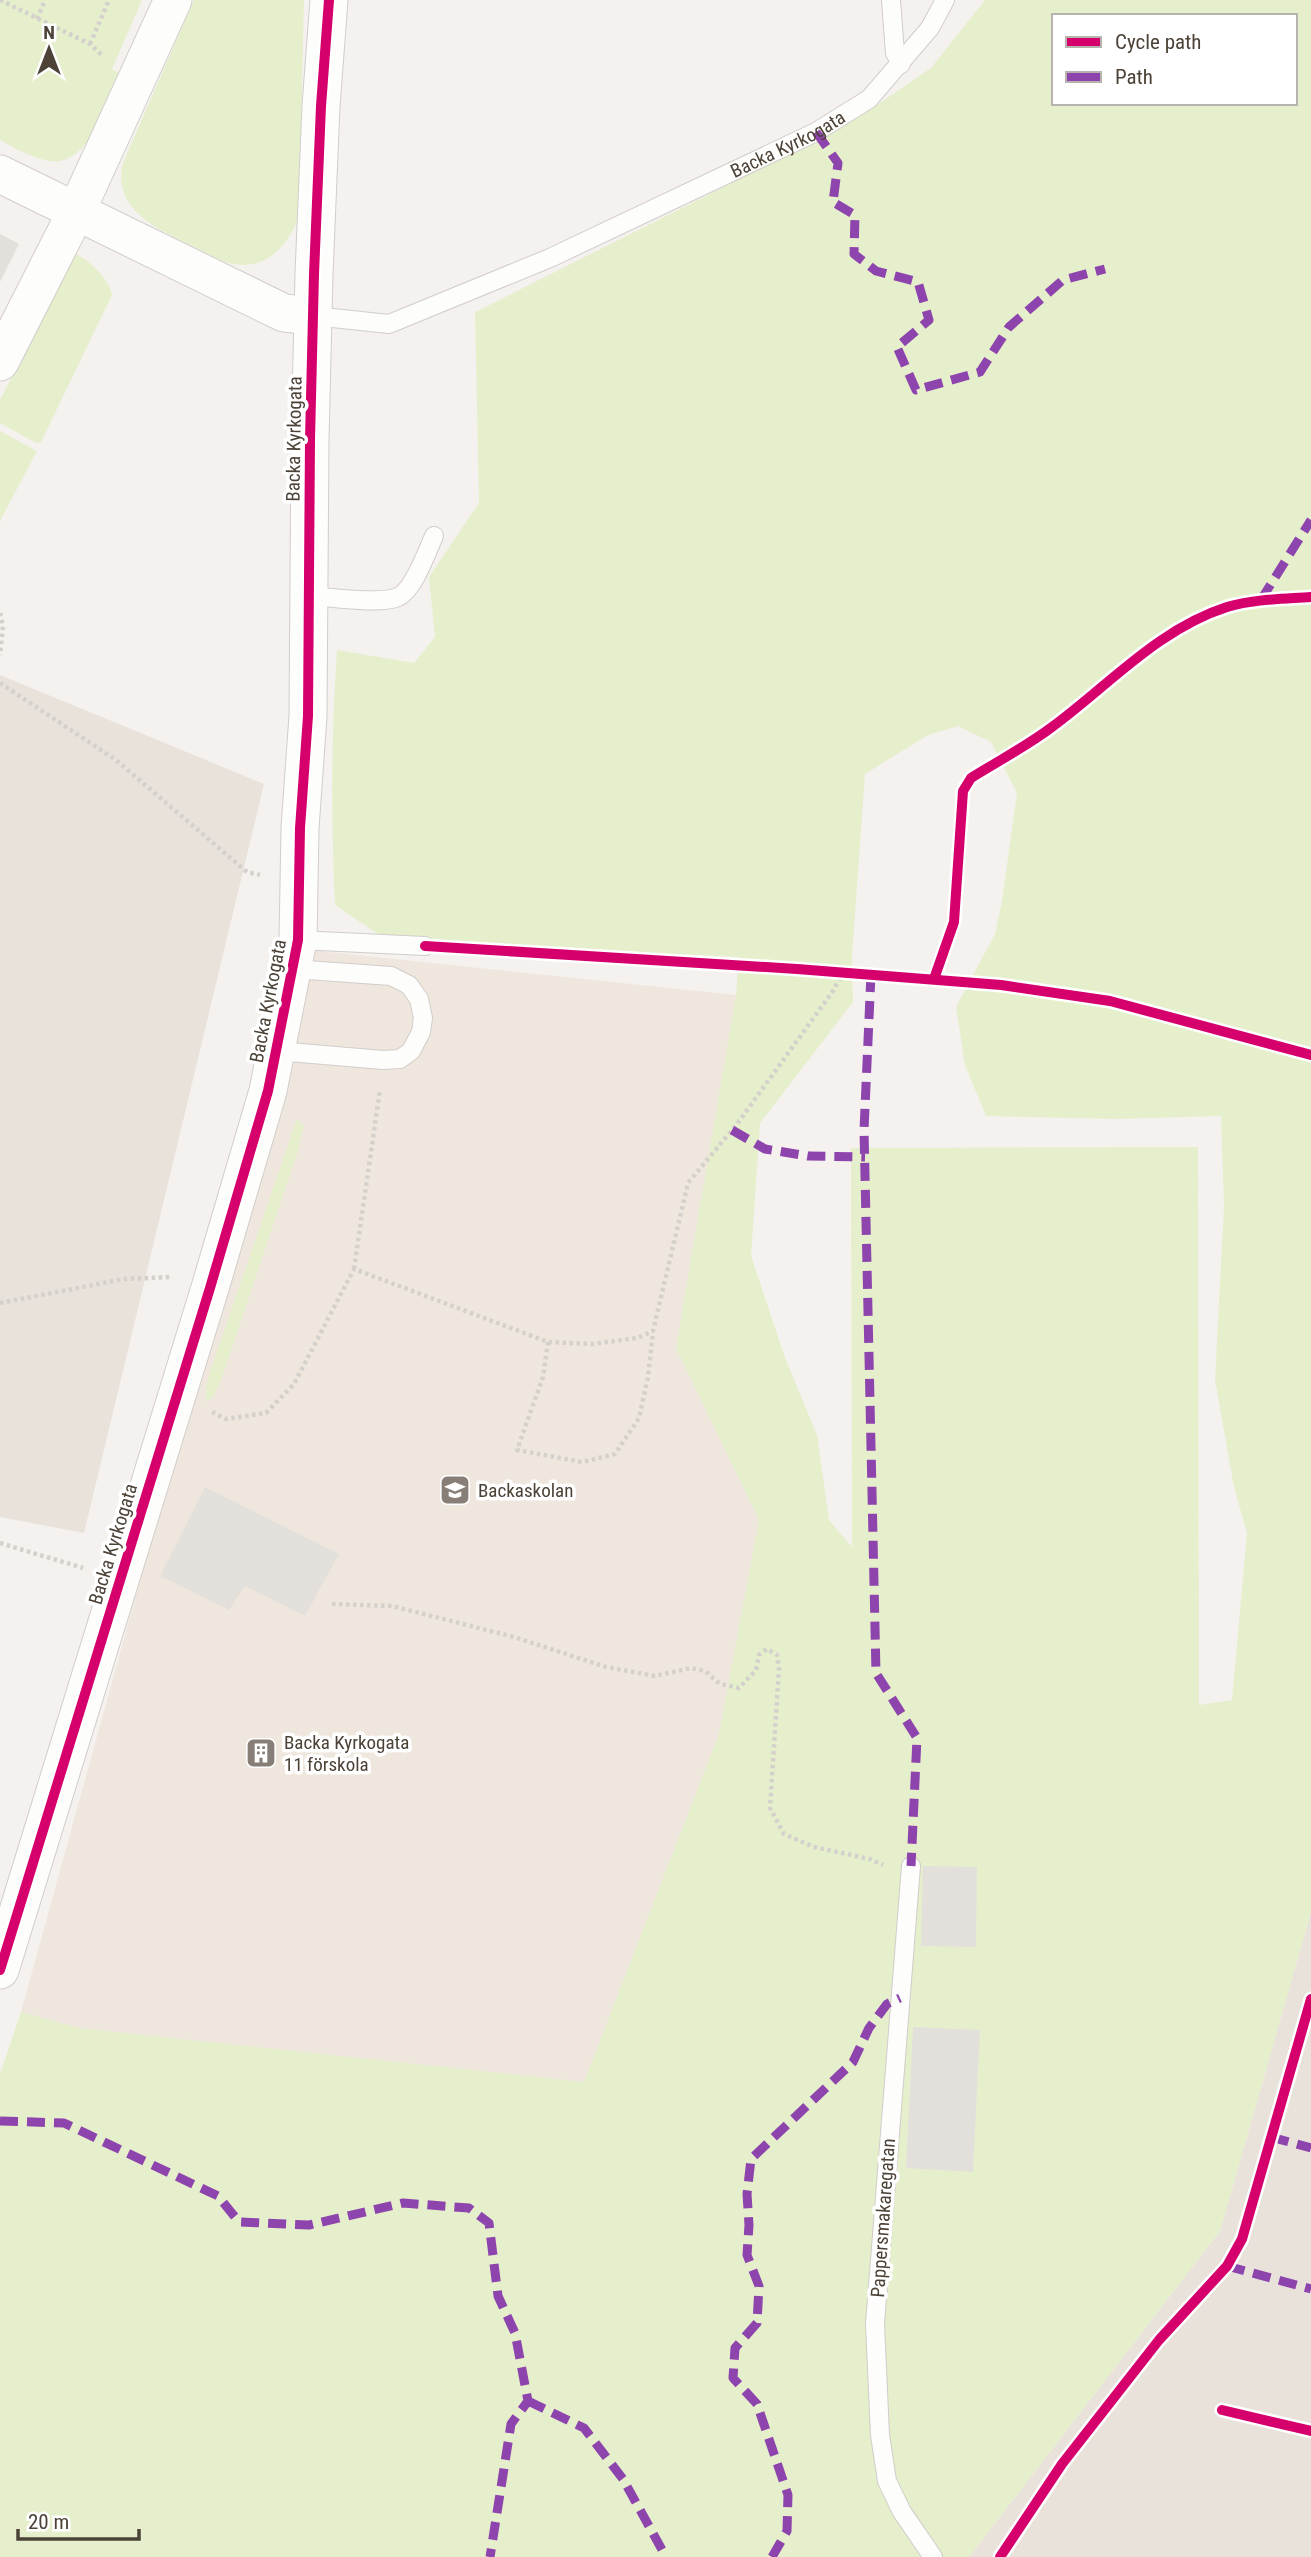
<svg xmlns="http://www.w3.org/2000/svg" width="1311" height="2557" font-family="'Roboto Condensed',sans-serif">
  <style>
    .residential { fill: #e8e2db }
    .education { fill: #efe7dd }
    .green { fill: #e6efcc; fill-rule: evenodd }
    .parking { fill: #e3e0dc }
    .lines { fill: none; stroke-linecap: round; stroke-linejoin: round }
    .lane-casing { stroke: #d1cdca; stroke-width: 20 }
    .street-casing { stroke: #d1cdca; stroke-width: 39 }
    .path { stroke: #d4d1cc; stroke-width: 4.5; stroke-dasharray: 3.5 3.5; stroke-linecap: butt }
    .lane { stroke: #fdfdfc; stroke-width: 18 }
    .street { stroke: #fdfdfc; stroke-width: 37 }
    .quiet { stroke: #8e44ad; stroke-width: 9; stroke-dasharray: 18 9; stroke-linecap: butt }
    .cycleway-casing { stroke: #fff; stroke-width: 15 }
    .cycleway { stroke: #d6006c; stroke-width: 10 }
    .labels { text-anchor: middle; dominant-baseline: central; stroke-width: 7; stroke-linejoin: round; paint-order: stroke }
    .street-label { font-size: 19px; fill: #4c4237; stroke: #fff }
    .poi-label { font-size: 19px; fill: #4c4237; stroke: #fff; text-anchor: start }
  </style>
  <rect width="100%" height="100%" fill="#f4f1ee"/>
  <!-- residential -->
  <path class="residential" d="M0 675 264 784 84 1533 0 1517Z
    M1311 1912V2557H969L1220 2231Z"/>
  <!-- education -->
  <path class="education" d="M310 950 736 995 676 1348 759 1520 719 1734 584 2082 79 2028 21 2012 173 1461Z"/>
  <!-- green -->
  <path class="green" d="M0 0H142L112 69 121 74C108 101 89 167 50 161 33 159 15 148 0 140Z
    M194 0H304L299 216C288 247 263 274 226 262 215 258 203 251 192 246 158 229 111 209 123 163Z
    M985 0H1311V1912L1220 2231 969 2557H0V2074L21 2012 79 2028 584 2082 719 1734 759 1520 676 1348 736 995 739 957 541 948 378 934 335 905C331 820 331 735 337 650L414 663 435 637 429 577 479 503 475 312 816 141 864 114 931 68ZM1054 16H1295V103H1054ZM958 726 991 742 1017 793 1002 901 995 934 956 1007 965 1065 986 1116 1115 1119 1221 1116 1224 1206 1215 1380 1234 1487 1247 1533 1232 1700 1199 1705 1198 1147 851 1148 852 1547 829 1520 817 1435 785 1358 751 1256 760 1123 853 1002 852 956 865 774 928 735Z
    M76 254C90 261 110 280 112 295L41 442 36 443 0 423V400Z
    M0 431 37 451 0 521Z
    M297 1119 304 1126 297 1154 221 1380 213 1397 206 1402V1387L210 1372Z"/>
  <!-- parking -->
  <path class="parking" d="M0 234 19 244 0 282Z
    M205 1487 339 1554 305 1616 245 1586 229 1610 160 1576Z
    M923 1866 977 1867 976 1947 921 1946Z
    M913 2027 980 2030 973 2172 906 2168Z"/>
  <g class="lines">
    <!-- lane casing -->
    <g class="lane-casing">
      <g id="lane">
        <path d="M891 0 895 53 901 64"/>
        <path id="s1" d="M314 316 389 324 550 258 816 132 869 99 930 28 945 0"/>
        <path d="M310 596C330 597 381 605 398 597 414 590 427 551 434 536"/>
        <path d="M298 940 425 946"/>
        <path d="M277 1051 383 1060 400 1059 411 1051 421 1032 423 1018 419 999 409 985 391 976 293 969"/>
        <path d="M911 1866 875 2324 880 2435 887 2481 902 2512 933 2557"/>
      </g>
    </g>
    <!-- street casing -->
    <g class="street-casing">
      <path id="street" d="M0 174 284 313 314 316
        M0 362 76 212 173 0
        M0 1970 210 1288 268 1091 298 940 300 828 308 716 310 439 314 274 321 106 329 0"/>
    </g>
    <!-- path -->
    <path class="path" d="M0 0 90 44 103 56
      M37 19 45 0
      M90 44 109 0
      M0 613 3 626 0 655
      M0 683 116 760 247 872 260 875
      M354 1269 380 1090
      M0 1303 124 1279 172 1277
      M548 1342 543 1377 517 1450 582 1462 615 1454 639 1418 648 1377 653 1332
      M212 1412 226 1419 266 1413 294 1384 354 1269 548 1342 592 1344 637 1338 653 1331 688 1183 737 1124 833 991 843 972
      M0 1543 83 1568
      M332 1604 392 1606 514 1637 606 1667 655 1676 691 1668 705 1671 720 1684 739 1688 756 1670 759 1655 767 1649 777 1655 779 1669 770 1808 784 1834 814 1847 870 1859 883 1865"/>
    <!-- lane -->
    <use href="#lane" class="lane"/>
    <!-- street -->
    <use href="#street" class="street"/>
    <!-- quiet -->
    <path class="quiet" d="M816 132 838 163 833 202 855 215 854 254 876 271 918 282 929 320 897 347 916 390 980 372 1009 327 1063 280 1105 269
      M1261 600 1311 520
      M871 974 864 1130 876 1673 917 1738 911 1866
      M732 1130 765 1149 808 1156 865 1157
      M0 2121 64 2123 218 2196 239 2222 309 2225 403 2203 469 2208 489 2223 498 2296 515 2333 528 2401 511 2424 490 2557
      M1271 2137 1311 2148
      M1227 2266 1311 2289
      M528 2401 584 2428 623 2479 666 2557
      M772 2557 787 2531 788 2495 757 2404 733 2378 735 2348 757 2323 759 2286 747 2255 749 2225 747 2194 751 2159 853 2062 869 2028 887 2004 900 1998"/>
    <!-- cycleway casing -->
    <g class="cycleway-casing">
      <path id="cycleway" d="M425 946 797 969 1001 985 1110 1001 1311 1055
        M934 979 954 922 963 791 971 778C998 761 1027 746 1052 727 1108 686 1158 629 1227 607 1254 599 1283 599 1311 597
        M0 1970 210 1288 268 1091 298 940 300 828 308 716 310 439 314 274 321 106 329 0
        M1222 2410 1311 2431
        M1000 2557 1062 2464 1159 2340 1227 2266 1242 2239 1311 1999"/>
    </g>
    <!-- cycleway -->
    <use href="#cycleway" class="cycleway"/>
  </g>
  <!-- icons -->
  <defs>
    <g id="school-square" transform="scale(1.575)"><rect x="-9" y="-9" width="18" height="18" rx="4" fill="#877f77" stroke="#fff"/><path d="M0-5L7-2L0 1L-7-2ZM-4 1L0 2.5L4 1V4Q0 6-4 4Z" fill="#fff"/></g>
    <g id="building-square" transform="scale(1.575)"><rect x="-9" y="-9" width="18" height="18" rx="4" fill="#877f77" stroke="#fff"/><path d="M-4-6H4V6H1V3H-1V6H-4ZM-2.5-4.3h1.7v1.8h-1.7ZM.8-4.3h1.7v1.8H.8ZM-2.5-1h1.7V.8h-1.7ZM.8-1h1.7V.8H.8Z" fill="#fff"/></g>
  </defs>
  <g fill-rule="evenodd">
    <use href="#school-square" x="455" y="1490"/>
    <use href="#building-square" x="261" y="1753"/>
  </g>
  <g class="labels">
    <!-- street labels -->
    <g class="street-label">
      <text stroke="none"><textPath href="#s1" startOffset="513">Backa Kyrkogata</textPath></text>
      <text transform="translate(294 439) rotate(-89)">Backa Kyrkogata</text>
      <text transform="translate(268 1001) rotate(-79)">Backa Kyrkogata</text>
      <text transform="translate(113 1544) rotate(-73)">Backa Kyrkogata</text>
      <text transform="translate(883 2218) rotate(-86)">Pappersmakaregatan</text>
    </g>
    <!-- poi labels -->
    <g class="poi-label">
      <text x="478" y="1490">Backaskolan</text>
      <text x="284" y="1742">Backa Kyrkogata<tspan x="284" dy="22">11 förskola</tspan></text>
    </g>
  </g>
  <!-- legend -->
  <rect x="1052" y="14" width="245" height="91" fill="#ffffff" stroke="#b7b3af" stroke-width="2"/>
  <rect x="1066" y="37" width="35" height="10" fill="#d6006c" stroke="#b7b3af" stroke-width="2"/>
  <text x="1115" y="49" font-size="21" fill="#4c4237">Cycle path</text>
  <rect x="1066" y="72" width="35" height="10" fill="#8e44ad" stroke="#b7b3af" stroke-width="2"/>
  <text x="1115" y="84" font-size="21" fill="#4c4237">Path</text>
  <!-- north arrow -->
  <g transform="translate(49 49)" stroke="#ffffff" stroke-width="5" paint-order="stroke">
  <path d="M0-5L12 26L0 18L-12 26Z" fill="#4c4237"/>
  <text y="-10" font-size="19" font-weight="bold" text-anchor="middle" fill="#4c4237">N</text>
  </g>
  <!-- scale -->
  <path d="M18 2529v10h121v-10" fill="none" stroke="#4c4237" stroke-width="3.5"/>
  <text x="28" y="2529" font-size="21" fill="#4c4237" stroke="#ffffff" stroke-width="5" paint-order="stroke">20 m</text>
</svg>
